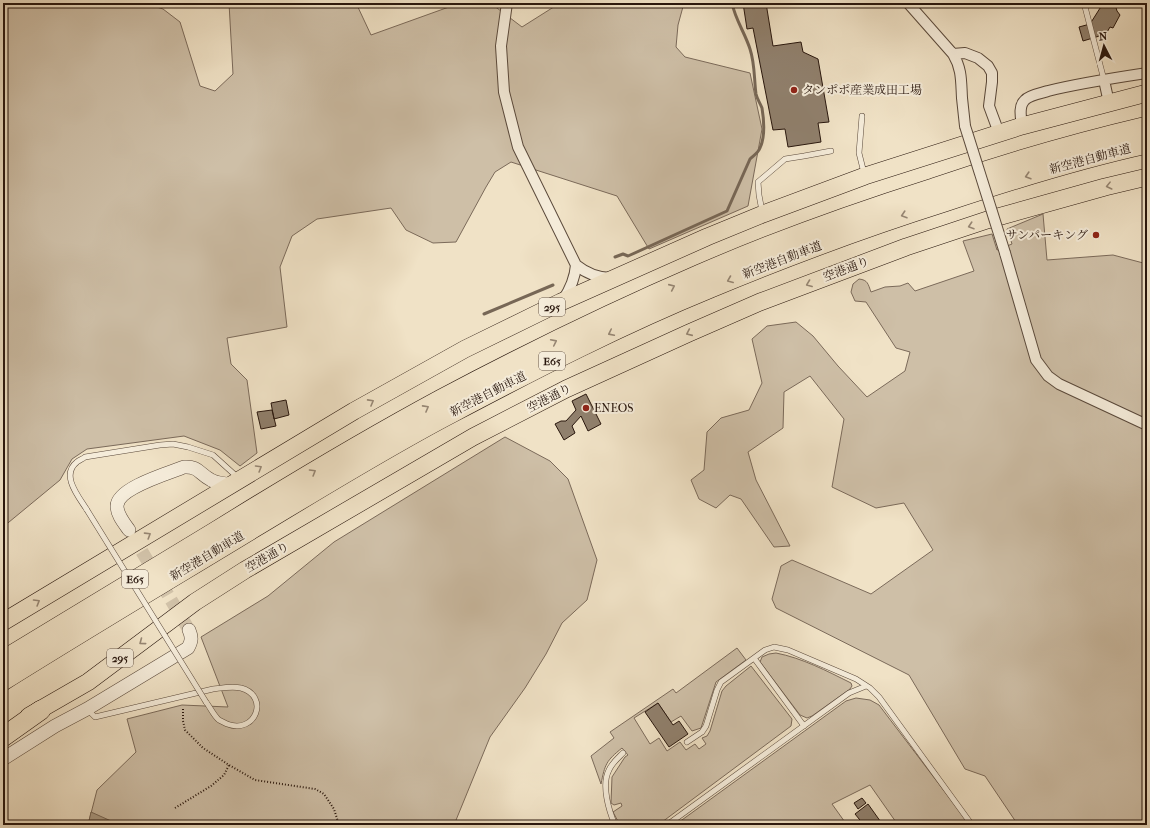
<svg xmlns="http://www.w3.org/2000/svg" width="1150" height="828" font-family="'IM FELL French Canon','Noto Serif JP',serif">
  <style>
    .green { fill: #cebfa7; stroke: #7b6a5a }
    .water { fill: #ac9d87; stroke: #776756 }
    .lines { fill: none; stroke-linecap: round; stroke-linejoin: round }
    .stream { stroke: #776756; stroke-width: 3 }
    .building { fill: #90806d; stroke: #28160d }
    .tertiary-tunnel { stroke: #d2c3aa; stroke-width: 13; stroke-dasharray: 13 6; stroke-linecap: butt }
    .service-casing { stroke: #5a493b; stroke-width: 6 }
    .minor-casing { stroke: #5a493b; stroke-width: 12 }
    .tertiary-casing { stroke: #5a493b; stroke-width: 14 }
    .trunk-casing { stroke: #28160d; stroke-width: 18 }
    .motorway-casing { stroke: #28160d; stroke-width: 20 }
    .path { stroke: #28160d; stroke-width: 2; stroke-dasharray: 1 2; stroke-linecap: butt }
    .service { stroke: #f5ecda; stroke-width: 5 }
    .minor { stroke: #f5ecda; stroke-width: 10 }
    .tertiary { stroke: #f5ecda; stroke-width: 13 }
    .trunk { stroke: #f0e2c6; stroke-width: 17 }
    .motorway { stroke: #f0e2c6; stroke-width: 19 }
    .service-bridge-casing { stroke: #5a493b; stroke-width: 6; stroke-linecap: butt }
    .minor-bridge-casing { stroke: #5a493b; stroke-width: 12; stroke-linecap: butt }
    .service-bridge { stroke: #f5ecda; stroke-width: 5 }
    .minor-bridge { stroke: #f5ecda; stroke-width: 10 }
    .oneway { stroke: #968673 }
    .poi-dot { fill: #8f2418; stroke: #f5ecda; stroke-width: 1.5 }
    .labels { text-anchor: middle; dominant-baseline: central; stroke-width: 4; stroke-linejoin: round; paint-order: stroke }
    .shield { fill: #f5ecda; stroke: #66564a; stroke-width: 1 }
    .shield-label { font-size: 11px; font-weight: bold; fill: #28160d }
    .poi-label { font-size: 12px; fill: #28160d; stroke: #f5ecda; text-anchor: start }
    .street-label { font-size: 12px; fill: #28160d; stroke: #f5ecda }
  </style>
  <rect width="100%" height="100%" fill="#f0e2c6"/>
  <filter id="stains"><feTurbulence type="fractalNoise" baseFrequency=".005" numOctaves="4"/><feColorMatrix values="0 0 0 0 .2 0 0 0 0 .09 0 0 0 0 .02 0 0 0 .5 -.17"/></filter>
  <radialGradient id="worn" r=".72"><stop offset=".6" stop-color="#630" stop-opacity="0"/><stop offset="1" stop-color="#630" stop-opacity=".3"/></radialGradient>
  <!-- green -->
  <path class="green" d="M3 3H144L163 9 180 22 200 86 215 91 233 74 229 3H356L371 35 460 3 493 5 522 27 560 3H684L678 25 676 47 685 57 750 73 762 129 748 206 649 249 617 196 511 162 495 172 486 187 456 242 433 243 406 230 391 208 317 219 292 236 280 267 287 327 227 338 231 364 247 380 257 453 240 466 220 450 184 436 87 449 72 459 60 480 3 527Z
    M1043 214 1047 260 1113 255 1147 264V825H1018L985 776 965 769 909 675 776 608 772 599 781 566 792 560 871 594 933 550 904 503 876 508 832 487 844 419 810 376 784 392 783 428 748 452 756 480 790 546 774 547 741 499 730 495 716 508 699 499 691 480 704 470 707 432 721 418 749 410 762 383 752 339 767 326 796 322 813 336 838 366 867 397 905 371 910 352 896 348 866 302 855 301 851 292 853 284 859 279C868 280 868 284 871 292L885 287 900 286 908 283 915 291 974 271 963 241 992 234 997 250 1012 244 1007 229Z
    M505 437 550 461 568 479 597 560 587 600 562 623 546 654 525 688 490 737 454 825H88L97 790 136 752 127 719 182 705 228 707 201 637 268 596 334 542Z
    M737 648 746 660 716 682 701 728 692 731 681 716 671 722 658 703 634 718 650 744 659 738 667 751 680 742 686 750 695 744 699 749 706 744 702 738 707 736 710 731 722 691 726 686 751 666 792 719 791 726 658 825H620L613 812 622 806 621 803 614 805 611 803 612 777 625 757 628 755 622 748C606 761 605 764 601 784L591 756 614 738 610 732 673 689 676 693Z
    M776 653C802 658 827 671 851 683L852 686 850 689 812 716 807 718 800 715 760 662 762 657 769 654Z
    M856 698 870 700 879 705 970 825H898L870 785 832 804 847 825 786 824 785 825H675L846 701Z"/>
  <!-- water -->
  <path class="water" d="M91 812 120 825H88Z"/>
  <g class="lines">
    <!-- stream -->
    <path class="stream" d="M615 257 623 254 628 256 727 211 750 159C754 155 758 153 760 148 765 137 764 120 762 108 760 103 757 99 756 94 754 79 755 64 750 49 745 33 735 19 732 3
      M484 314 553 285"/>
  </g>
  <!-- building -->
  <path class="building" d="M743 3H766L773 46 801 42 803 52 818 59 829 122 818 123 821 142 788 147 785 129 773 130 753 28 747 29Z
    M1106 3 1115 4 1117 11 1120 15 1113 28 1110 27 1106 34 1083 41 1079 27 1090 24 1102 5Z
    M586 394 601 424 588 431 581 416 572 426 575 433 564 440 555 424 561 421H566L576 410 572 401Z
    M286 400 289 415 274 419 271 403Z
    M272 410 276 426 261 429 257 412Z
    M658 703 673 725 679 721 688 734 669 747 645 712Z
    M862 798 866 803 858 809 854 803Z
    M868 804 883 825H869L868 823 864 825 855 814Z"/>
  <g class="lines">
    <!-- tertiary-tunnel -->
    <path class="tertiary-tunnel" d="M132 535 189 630"/>
    <!-- service casing -->
    <g class="service-casing">
      <path id="service" d="M1084 3 1104 80
        M862 116 859 153 864 173
        M762 211 759 195 758 182 785 159 804 156 831 151
        M87 510C79 497 60 475 77 462 79 460 83 459 85 457L160 445 173 444 188 447 213 455 234 474
        M754 658 804 726
        M87 709 95 717 213 689C222 688 232 686 241 688 270 696 256 735 227 724 225 723 221 721 219 720 214 716 210 707 206 702
        M687 742 702 732 706 726 717 690 721 682 765 650 774 647 788 650 856 679 870 688 879 697 972 825
        M615 825C609 811 601 785 609 770 612 763 618 758 623 753
        M667 825 849 693 866 686"/>
    </g>
    <!-- minor casing -->
    <g class="minor-casing">
      <path id="minor" d="M507 3 501 46 504 92 518 147 576 265C586 273 598 278 611 278
        M908 3 953 54C962 69 961 81 962 98 963 107 964 117 965 126
        M953 54 965 53 978 58 988 66 992 73V82L989 106 999 133
        M1104 80 1109 103
        M1022 126C1021 118 1018 106 1025 100 1029 95 1042 93 1048 91 1080 83 1114 78 1147 73
        M1005 253 1036 360 1048 376 1059 384 1147 425
        M563 300C571 288 575 278 576 265"/>
    </g>
    <!-- tertiary casing -->
    <g class="tertiary-casing">
      <path id="tertiary" d="M129 530C124 523 117 515 117 506 117 488 169 473 184 467 199 466 199 474 211 480 218 484 225 484 232 484
        M3 759 55 726 87 709 188 648C192 641 192 637 189 630"/>
    </g>
    <!-- trunk casing -->
    <g class="trunk-casing">
      <path id="trunk" d="M3 622 354 411 465 349 561 302 707 237 763 214 865 176 1022 126 1147 93
        M29 716 88 682 195 602 245 570 473 437 566 389 689 333 760 302 906 247 987 220 1105 187 1147 177"/>
    </g>
    <!-- motorway casing -->
    <g class="motorway-casing">
      <path id="motorway" d="M3 660C74 617 145 574 216 531 290 485 365 440 441 399 526 354 612 312 700 274 776 241 854 213 933 188 1003 164 1075 143 1147 126
        M3 681C86 629 170 579 254 528 319 489 385 448 452 413 537 368 623 324 711 288 788 256 866 227 945 202 1011 180 1079 159 1147 144
        M3 737 41 710"/>
    </g>
    <!-- path -->
    <path class="path" d="M183 709V721L185 730 203 748 229 765 255 780 315 789 324 794 334 809 339 825
      M175 808 211 786 224 775 229 765"/>
    <!-- service -->
    <use href="#service" class="service"/>
    <!-- minor -->
    <use href="#minor" class="minor"/>
    <!-- tertiary -->
    <use href="#tertiary" class="tertiary"/>
    <!-- trunk -->
    <use href="#trunk" class="trunk"/>
    <!-- motorway -->
    <use href="#motorway" class="motorway"/>
    <!-- service-bridge casing -->
    <g class="service-bridge-casing">
      <path id="service-bridge" d="M87 510 206 702"/>
    </g>
    <!-- minor-bridge casing -->
    <g class="minor-bridge-casing">
      <path id="minor-bridge" d="M965 126 1005 253"/>
    </g>
    <!-- service-bridge -->
    <use href="#service-bridge" class="service-bridge"/>
    <!-- minor-bridge -->
    <use href="#minor-bridge" class="minor-bridge"/>
  </g>
  <!-- one-way arrows -->
  <defs><path id="oneway-chevron" d="M-2-3.5L2.5 0L-2 3.5" fill="none" stroke-width="1.6" stroke-linecap="round" stroke-linejoin="round"/></defs>
  <g class="oneway">
    <use href="#oneway-chevron" transform="translate(1028 176) rotate(163)"/>
    <use href="#oneway-chevron" transform="translate(1109 186) rotate(166)"/>
    <use href="#oneway-chevron" transform="translate(904 215) rotate(162)"/>
    <use href="#oneway-chevron" transform="translate(971 226) rotate(162)"/>
    <use href="#oneway-chevron" transform="translate(730 280) rotate(158)"/>
    <use href="#oneway-chevron" transform="translate(809 284) rotate(159)"/>
    <use href="#oneway-chevron" transform="translate(672 287) rotate(-24)"/>
    <use href="#oneway-chevron" transform="translate(611 333) rotate(154)"/>
    <use href="#oneway-chevron" transform="translate(689 333) rotate(156)"/>
    <use href="#oneway-chevron" transform="translate(554 342) rotate(-26)"/>
    <use href="#oneway-chevron" transform="translate(371 402) rotate(-29)"/>
    <use href="#oneway-chevron" transform="translate(426 408) rotate(-29)"/>
    <use href="#oneway-chevron" transform="translate(259 468) rotate(-31)"/>
    <use href="#oneway-chevron" transform="translate(313 472) rotate(-31)"/>
    <use href="#oneway-chevron" transform="translate(148 535) rotate(-32)"/>
    <use href="#oneway-chevron" transform="translate(37 602) rotate(-31)"/>
    <use href="#oneway-chevron" transform="translate(142 642) rotate(143)"/>
  </g>
  <!-- markers -->
  <g class="poi-dot">
    <circle cx="794" cy="90" r="4"/>
    <circle cx="1096" cy="235" r="4"/>
    <circle cx="586" cy="408" r="4"/>
  </g>
  <g class="labels">
    <!-- shield labels -->
    <g class="shield">
      <rect x="539" y="298" width="26" height="18" rx="3"/>
      <rect x="539" y="352" width="26" height="18" rx="3"/>
      <rect x="122" y="570" width="26" height="18" rx="3"/>
      <rect x="107" y="649" width="26" height="18" rx="3"/>
    </g>
    <g class="shield-label">
      <text x="552" y="307">295</text>
      <text x="552" y="361">E65</text>
      <text x="135" y="579">E65</text>
      <text x="120" y="658">295</text>
    </g>
    <!-- poi labels -->
    <g class="poi-label">
      <text x="802" y="90">タンポポ産業成田工場</text>
      <text x="1088" y="235" text-anchor="end">サンパーキング</text>
      <text x="594" y="408">ENEOS</text>
    </g>
    <!-- street labels -->
    <g class="street-label">
      <text transform="translate(1090 159) rotate(-15)">新空港自動車道</text>
      <text transform="translate(782 260) rotate(-21)">新空港自動車道</text>
      <text transform="translate(846 269) rotate(-21)">空港通り</text>
      <text transform="translate(488 394) rotate(-27)">新空港自動車道</text>
      <text transform="translate(549 398) rotate(-27)">空港通り</text>
      <text transform="translate(207 556) rotate(-31)">新空港自動車道</text>
      <text transform="translate(267 557) rotate(-30)">空港通り</text>
    </g>
  </g>
  <!-- margin -->
  <rect width="1150" height="828" fill="none" stroke="#f0e2c6" stroke-width="16"/>
  <rect x="4" y="4" width="1142" height="820" fill="none" stroke="#28160d" stroke-width="2"/>
  <rect x="8" y="8" width="1134" height="812" fill="none" stroke="#28160d"/>
  <!-- north arrow -->
  <g transform="translate(1104 46) rotate(354)" stroke="#f5ecda" stroke-width="3" paint-order="stroke">
  <path d="M0-3L7 15L0 10L-7 15Z" fill="#28160d"/>
  <text y="-6" font-size="11" font-weight="bold" text-anchor="middle" fill="#28160d">N</text>
  </g>
  <rect width="100%" height="100%" filter="url(#stains)"/>
  <rect width="100%" height="100%" fill="url(#worn)"/>
</svg>
